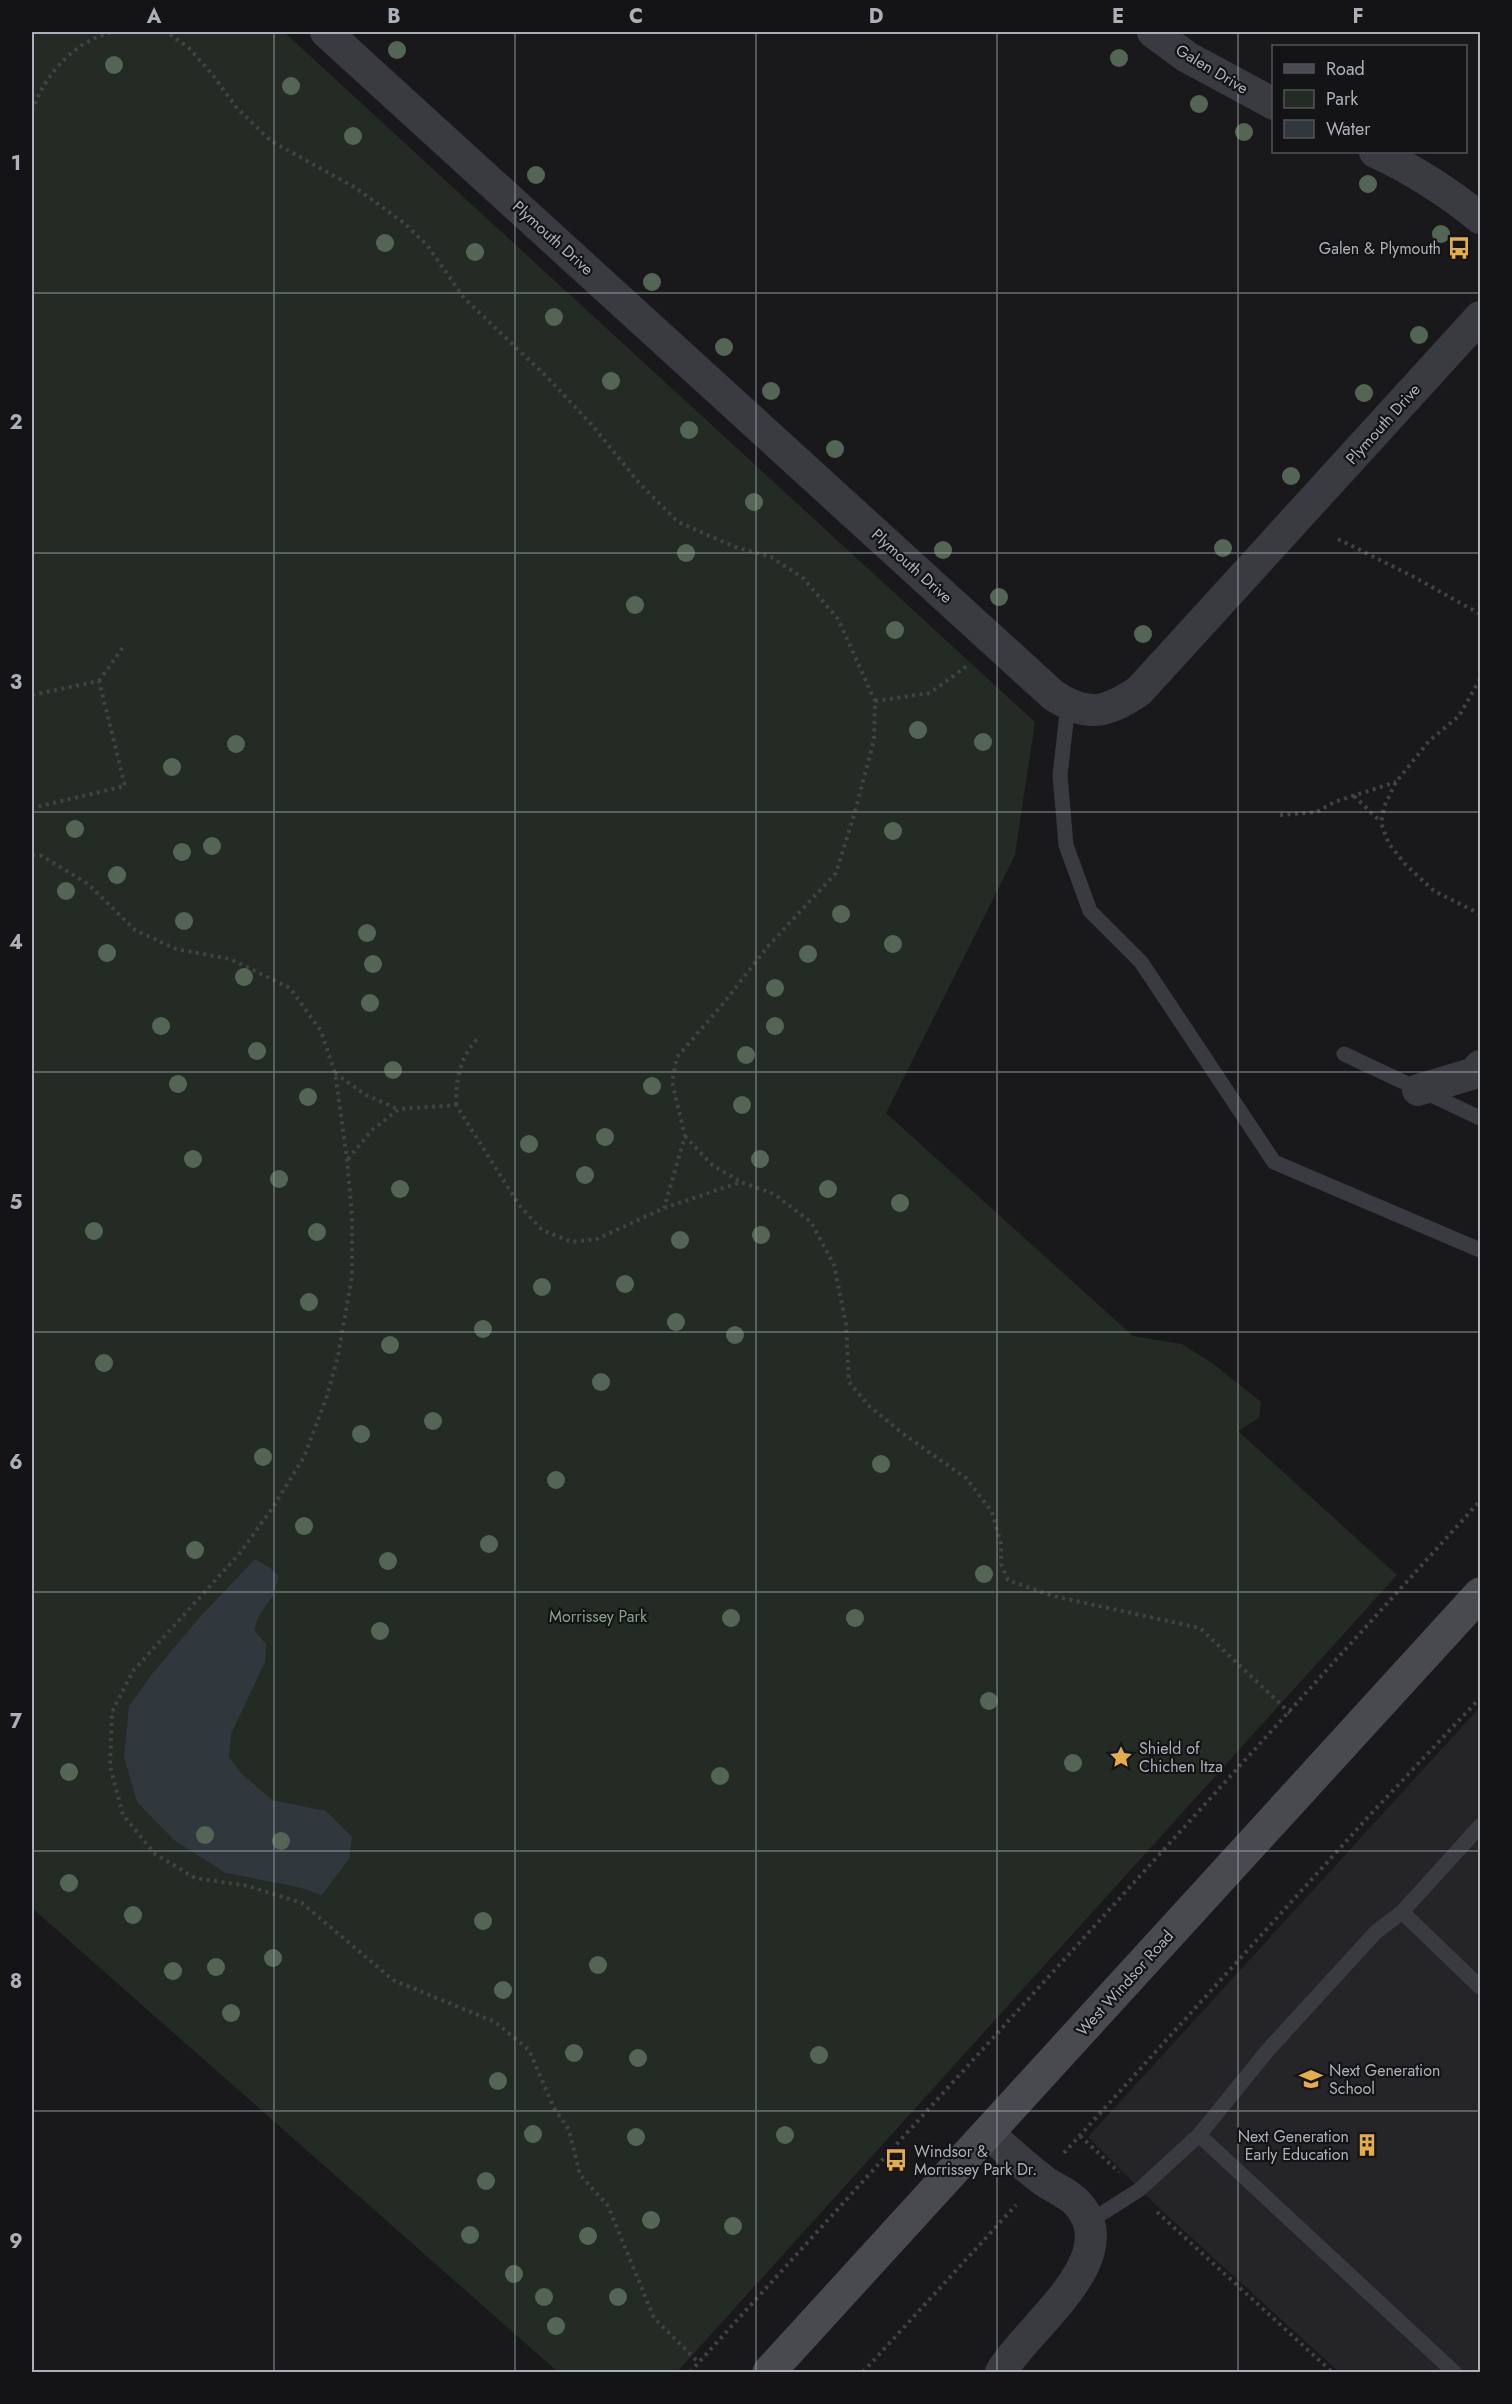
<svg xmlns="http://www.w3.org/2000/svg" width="1512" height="2404" font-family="Jost,sans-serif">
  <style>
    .built { fill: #252528 }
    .green { fill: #232b24 }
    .water { fill: #30383e }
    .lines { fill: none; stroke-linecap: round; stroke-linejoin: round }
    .path { stroke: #404246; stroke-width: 4; stroke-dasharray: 3 4.5; stroke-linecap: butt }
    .lane { stroke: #3a3b40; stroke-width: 15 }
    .street { stroke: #3a3b40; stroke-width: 32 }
    .secondary { stroke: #484a4f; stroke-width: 33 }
    .tree { fill: #546556 }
    .grid { fill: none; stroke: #acb1b9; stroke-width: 1.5; stroke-opacity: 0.55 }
    .labels { text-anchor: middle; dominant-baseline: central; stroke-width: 4.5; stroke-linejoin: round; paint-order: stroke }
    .street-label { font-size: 16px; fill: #acb1b9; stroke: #141416 }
    .poi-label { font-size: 16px; fill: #acb1b9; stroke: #141416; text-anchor: start }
    .park-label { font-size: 16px; fill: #85a386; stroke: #141416 }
    .neatline { fill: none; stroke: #acb1b9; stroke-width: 2 }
    .grid-label { font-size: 20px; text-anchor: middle; font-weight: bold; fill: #acb1b9 }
  </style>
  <rect width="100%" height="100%" fill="#19191b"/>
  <!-- built -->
  <path class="built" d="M1480 1707V2372H1339L1160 2209 1088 2137Z"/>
  <!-- green -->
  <path class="green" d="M32 32H284L1035 722 1015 855 886 1113 1133 1336 1182 1344 1215 1365 1261 1402 1259 1418 1238 1431 1397 1575 677 2372H558L32 1908Z"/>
  <!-- water -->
  <path class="water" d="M255 1559 270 1568 279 1576 273 1596 259 1615 254 1630 266 1644 265 1662 231 1734 229 1757 242 1774 272 1800 326 1811 352 1837 349 1859 322 1895 298 1887 226 1873 174 1840 137 1802 124 1757 129 1706 152 1674 200 1617Z"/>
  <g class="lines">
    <!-- path -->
    <path class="path" d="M163 32 168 33 189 48 212 74 236 107 271 141 356 188 404 223 427 245 464 298 546 376 592 425 640 484 678 522 735 547 771 557 803 578 838 619 875 701 874 740 854 815 836 873 769 945 722 1005 677 1057 672 1082 685 1136 664 1208
      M32 111C45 74 75 40 114 32
      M1338 539 1414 577 1480 614
      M1480 679 1459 716 1429 741 1396 782 1384 807 1381 823 1389 844 1405 864 1434 891 1480 914
      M99 681 123 647
      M32 695 99 681 125 786 32 808
      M875 701 930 693 967 666
      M1354 796 1381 822
      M1280 815 1317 812 1334 802 1396 782
      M32 855 42 856 88 884 135 930 176 949 230 959 290 988 321 1031 335 1073 347 1159 352 1217V1276L338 1356 327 1396 304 1457 273 1507 240 1553 133 1671 112 1712 110 1766 123 1815 155 1854 195 1878 248 1886 302 1903 393 1980 495 2022 529 2050 554 2108 569 2130 580 2175 608 2206 654 2318 699 2363
      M335 1073 366 1095 398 1109
      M456 1105C456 1079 460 1055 480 1036
      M685 1136 712 1165 741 1182
      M348 1159 372 1130 399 1109 456 1105 519 1205 542 1230 572 1242 597 1239 664 1208 741 1182 774 1194 811 1222 834 1265 846 1324 849 1382 870 1407 906 1436 966 1478 992 1512 1001 1544V1564L1008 1580 1053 1596 1200 1628 1290 1713
      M1080 2136 1119 2172
      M1064 2153 1369 1816 1480 1698
      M1157 2212 1332 2372
      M690 2372 1480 1501
      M863 2372 1016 2205"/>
    <!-- lane -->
    <path class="lane" d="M1068 705 1060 775 1066 845 1090 911 1141 962 1274 1162 1480 1250
      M1344 1054 1480 1118
      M1402 1912 1480 1987
      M1199 2135 1454 2372
      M1090 2221 1139 2190 1199 2135 1268 2050 1376 1932 1402 1912 1480 1826"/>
    <!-- street -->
    <path class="street" d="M326 32 1053 695C1087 718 1107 713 1139 691L1480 317
      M1153 32 1187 57 1274 104
      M1375 152C1412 169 1448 192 1480 218
      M1418 1090 1475 1073 1480 1066
      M988 2133C1006 2149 1024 2166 1044 2181 1054 2188 1070 2194 1078 2204 1126 2259 1026 2328 1001 2372"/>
    <!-- secondary -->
    <path class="secondary" d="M769 2372 1480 1594"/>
  </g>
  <!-- trees -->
  <g class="tree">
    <circle cx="397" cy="50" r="9"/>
    <circle cx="1119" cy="58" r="9"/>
    <circle cx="114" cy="65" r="9"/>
    <circle cx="291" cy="86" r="9"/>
    <circle cx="1199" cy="104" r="9"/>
    <circle cx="1244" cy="132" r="9"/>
    <circle cx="353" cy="136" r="9"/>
    <circle cx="536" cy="175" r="9"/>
    <circle cx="1368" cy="184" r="9"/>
    <circle cx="1441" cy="234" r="9"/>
    <circle cx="385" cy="243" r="9"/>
    <circle cx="475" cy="252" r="9"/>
    <circle cx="652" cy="282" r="9"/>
    <circle cx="554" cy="317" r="9"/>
    <circle cx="1419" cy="335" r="9"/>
    <circle cx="724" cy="347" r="9"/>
    <circle cx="611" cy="381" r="9"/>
    <circle cx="771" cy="391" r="9"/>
    <circle cx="1364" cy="393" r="9"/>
    <circle cx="689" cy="430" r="9"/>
    <circle cx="835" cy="449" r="9"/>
    <circle cx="1291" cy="476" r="9"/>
    <circle cx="754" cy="502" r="9"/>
    <circle cx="1223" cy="548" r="9"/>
    <circle cx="943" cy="550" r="9"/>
    <circle cx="686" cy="553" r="9"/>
    <circle cx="999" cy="597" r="9"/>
    <circle cx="635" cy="605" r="9"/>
    <circle cx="895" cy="630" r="9"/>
    <circle cx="1143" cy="634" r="9"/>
    <circle cx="918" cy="730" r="9"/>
    <circle cx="983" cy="742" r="9"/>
    <circle cx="236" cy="744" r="9"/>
    <circle cx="172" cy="767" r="9"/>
    <circle cx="75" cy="829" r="9"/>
    <circle cx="893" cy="831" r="9"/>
    <circle cx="212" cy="846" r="9"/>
    <circle cx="182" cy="852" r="9"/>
    <circle cx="117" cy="875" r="9"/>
    <circle cx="66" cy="891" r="9"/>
    <circle cx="841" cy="914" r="9"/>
    <circle cx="184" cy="921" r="9"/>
    <circle cx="367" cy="933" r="9"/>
    <circle cx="893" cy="944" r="9"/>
    <circle cx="107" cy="953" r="9"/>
    <circle cx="808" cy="954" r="9"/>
    <circle cx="373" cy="964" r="9"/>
    <circle cx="244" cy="977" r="9"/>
    <circle cx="775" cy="988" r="9"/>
    <circle cx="370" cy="1003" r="9"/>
    <circle cx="161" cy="1026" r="9"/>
    <circle cx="775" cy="1026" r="9"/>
    <circle cx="257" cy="1051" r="9"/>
    <circle cx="746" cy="1055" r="9"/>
    <circle cx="393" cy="1070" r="9"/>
    <circle cx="178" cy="1084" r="9"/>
    <circle cx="652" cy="1086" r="9"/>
    <circle cx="308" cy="1097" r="9"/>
    <circle cx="742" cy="1105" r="9"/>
    <circle cx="605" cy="1137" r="9"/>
    <circle cx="529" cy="1144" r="9"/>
    <circle cx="193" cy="1159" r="9"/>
    <circle cx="760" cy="1159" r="9"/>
    <circle cx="585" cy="1175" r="9"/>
    <circle cx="279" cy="1179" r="9"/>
    <circle cx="400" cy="1189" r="9"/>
    <circle cx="828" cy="1189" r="9"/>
    <circle cx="900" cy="1203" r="9"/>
    <circle cx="94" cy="1231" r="9"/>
    <circle cx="317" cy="1232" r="9"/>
    <circle cx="761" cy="1235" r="9"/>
    <circle cx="680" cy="1240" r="9"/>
    <circle cx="625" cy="1284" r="9"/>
    <circle cx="542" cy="1287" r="9"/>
    <circle cx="309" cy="1302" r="9"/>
    <circle cx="676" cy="1322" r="9"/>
    <circle cx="483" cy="1329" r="9"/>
    <circle cx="735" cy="1335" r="9"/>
    <circle cx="390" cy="1345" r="9"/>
    <circle cx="104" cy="1363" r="9"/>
    <circle cx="601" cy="1382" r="9"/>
    <circle cx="433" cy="1421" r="9"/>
    <circle cx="361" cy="1434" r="9"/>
    <circle cx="263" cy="1457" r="9"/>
    <circle cx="881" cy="1464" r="9"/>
    <circle cx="556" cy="1480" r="9"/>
    <circle cx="304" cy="1526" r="9"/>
    <circle cx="489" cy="1544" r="9"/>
    <circle cx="195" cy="1550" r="9"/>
    <circle cx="388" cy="1561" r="9"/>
    <circle cx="984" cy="1574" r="9"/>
    <circle cx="731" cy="1618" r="9"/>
    <circle cx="855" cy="1618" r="9"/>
    <circle cx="380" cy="1631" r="9"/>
    <circle cx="989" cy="1701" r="9"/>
    <circle cx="1073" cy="1763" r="9"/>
    <circle cx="69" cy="1772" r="9"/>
    <circle cx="720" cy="1776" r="9"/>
    <circle cx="205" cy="1835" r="9"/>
    <circle cx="281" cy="1841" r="9"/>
    <circle cx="69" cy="1883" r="9"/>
    <circle cx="133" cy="1915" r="9"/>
    <circle cx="483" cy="1921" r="9"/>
    <circle cx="273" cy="1958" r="9"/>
    <circle cx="598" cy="1965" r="9"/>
    <circle cx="216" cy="1967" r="9"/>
    <circle cx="173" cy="1971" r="9"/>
    <circle cx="503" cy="1990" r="9"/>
    <circle cx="231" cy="2013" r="9"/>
    <circle cx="574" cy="2053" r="9"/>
    <circle cx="819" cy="2055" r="9"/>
    <circle cx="638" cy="2058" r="9"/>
    <circle cx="498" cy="2081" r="9"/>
    <circle cx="533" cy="2134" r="9"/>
    <circle cx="785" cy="2135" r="9"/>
    <circle cx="636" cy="2137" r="9"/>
    <circle cx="486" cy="2181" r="9"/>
    <circle cx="651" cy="2220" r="9"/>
    <circle cx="733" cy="2226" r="9"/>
    <circle cx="470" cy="2235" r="9"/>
    <circle cx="588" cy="2236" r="9"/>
    <circle cx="514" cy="2274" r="9"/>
    <circle cx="544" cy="2297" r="9"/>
    <circle cx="618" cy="2297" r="9"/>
    <circle cx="556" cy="2326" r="9"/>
  </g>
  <!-- grid -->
  <path class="grid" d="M274 32V2372M515 32V2372M756 32V2372M997 32V2372M1238 32V2372M32 293H1480M32 553H1480M32 812H1480M32 1072H1480M32 1332H1480M32 1592H1480M32 1851H1480M32 2111H1480"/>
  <!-- icons -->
  <defs>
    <g id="bus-bare" transform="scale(1.8)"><path d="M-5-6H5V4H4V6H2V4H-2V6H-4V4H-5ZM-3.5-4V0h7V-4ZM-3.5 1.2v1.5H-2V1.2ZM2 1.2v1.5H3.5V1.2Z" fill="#e4ad48" stroke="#141416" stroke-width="2.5" paint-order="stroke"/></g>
    <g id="sight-bare" transform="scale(1.8)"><path d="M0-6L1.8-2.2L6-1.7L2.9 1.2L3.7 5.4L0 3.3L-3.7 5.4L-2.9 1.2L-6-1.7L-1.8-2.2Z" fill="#e4ad48" stroke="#141416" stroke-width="2.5" paint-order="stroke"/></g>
    <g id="school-bare" transform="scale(1.8)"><path d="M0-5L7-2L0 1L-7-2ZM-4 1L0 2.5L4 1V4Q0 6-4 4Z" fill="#e4ad48" stroke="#141416" stroke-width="2.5" paint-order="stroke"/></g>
    <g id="building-bare" transform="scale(1.8)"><path d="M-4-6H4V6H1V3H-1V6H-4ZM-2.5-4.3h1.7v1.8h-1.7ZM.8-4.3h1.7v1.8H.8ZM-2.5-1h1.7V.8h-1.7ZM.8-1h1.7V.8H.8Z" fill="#e4ad48" stroke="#141416" stroke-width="2.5" paint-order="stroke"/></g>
  </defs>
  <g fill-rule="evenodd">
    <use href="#bus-bare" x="1459" y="248"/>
    <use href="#sight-bare" x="1121" y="1757"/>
    <use href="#school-bare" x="1311" y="2079"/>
    <use href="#building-bare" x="1367" y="2145"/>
    <use href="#bus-bare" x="896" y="2160"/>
  </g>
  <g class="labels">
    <!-- street labels -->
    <g class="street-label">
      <text transform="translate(1212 69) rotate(31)">Galen Drive</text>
      <text transform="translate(553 238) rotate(42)">Plymouth Drive</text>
      <text transform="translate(1383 424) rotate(-48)">Plymouth Drive</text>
      <text transform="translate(912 566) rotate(42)">Plymouth Drive</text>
      <text transform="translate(1125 1983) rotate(-48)">West Windsor Road</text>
    </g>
    <!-- poi labels -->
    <g class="poi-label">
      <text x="1441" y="248" text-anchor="end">Galen &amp; Plymouth</text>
      <text x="1139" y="1748">Shield of<tspan x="1139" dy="18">Chichen Itza</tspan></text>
      <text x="1329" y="2070">Next Generation<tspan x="1329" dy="18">School</tspan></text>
      <text x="1349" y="2136" text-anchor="end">Next Generation<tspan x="1349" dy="18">Early Education</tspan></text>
      <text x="914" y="2151">Windsor &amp;<tspan x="914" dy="18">Morrissey Park Dr.</tspan></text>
    </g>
    <!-- park labels -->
    <g class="park-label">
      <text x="598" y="1616">Morrissey Park</text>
    </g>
  </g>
  <!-- border -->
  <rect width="1512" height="2404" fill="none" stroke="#141416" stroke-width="66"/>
  <!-- legend -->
  <rect x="1272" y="45" width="195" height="108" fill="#141416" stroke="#515357" stroke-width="1.5"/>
  <rect x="1284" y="64" width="30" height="9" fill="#484a4f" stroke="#515357" stroke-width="1.5"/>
  <text x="1326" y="75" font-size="18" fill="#acb1b9">Road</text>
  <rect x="1284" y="90" width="30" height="18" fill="#232b24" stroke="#515357" stroke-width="1.5"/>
  <text x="1326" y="105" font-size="18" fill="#acb1b9">Park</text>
  <rect x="1284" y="120" width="30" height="18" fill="#30383e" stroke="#515357" stroke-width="1.5"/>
  <text x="1326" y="135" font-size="18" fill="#acb1b9">Water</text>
  <rect x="33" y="33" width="1446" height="2338" class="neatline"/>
  <g class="grid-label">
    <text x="154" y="23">A</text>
    <text x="394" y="23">B</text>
    <text x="636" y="23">C</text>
    <text x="876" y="23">D</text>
    <text x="1118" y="23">E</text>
    <text x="1358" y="23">F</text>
    <text x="16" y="170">1</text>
    <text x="16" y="429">2</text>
    <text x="16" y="689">3</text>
    <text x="16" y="949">4</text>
    <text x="16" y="1209">5</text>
    <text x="16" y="1469">6</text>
    <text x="16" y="1728">7</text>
    <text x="16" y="1988">8</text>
    <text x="16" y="2248">9</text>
  </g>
</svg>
